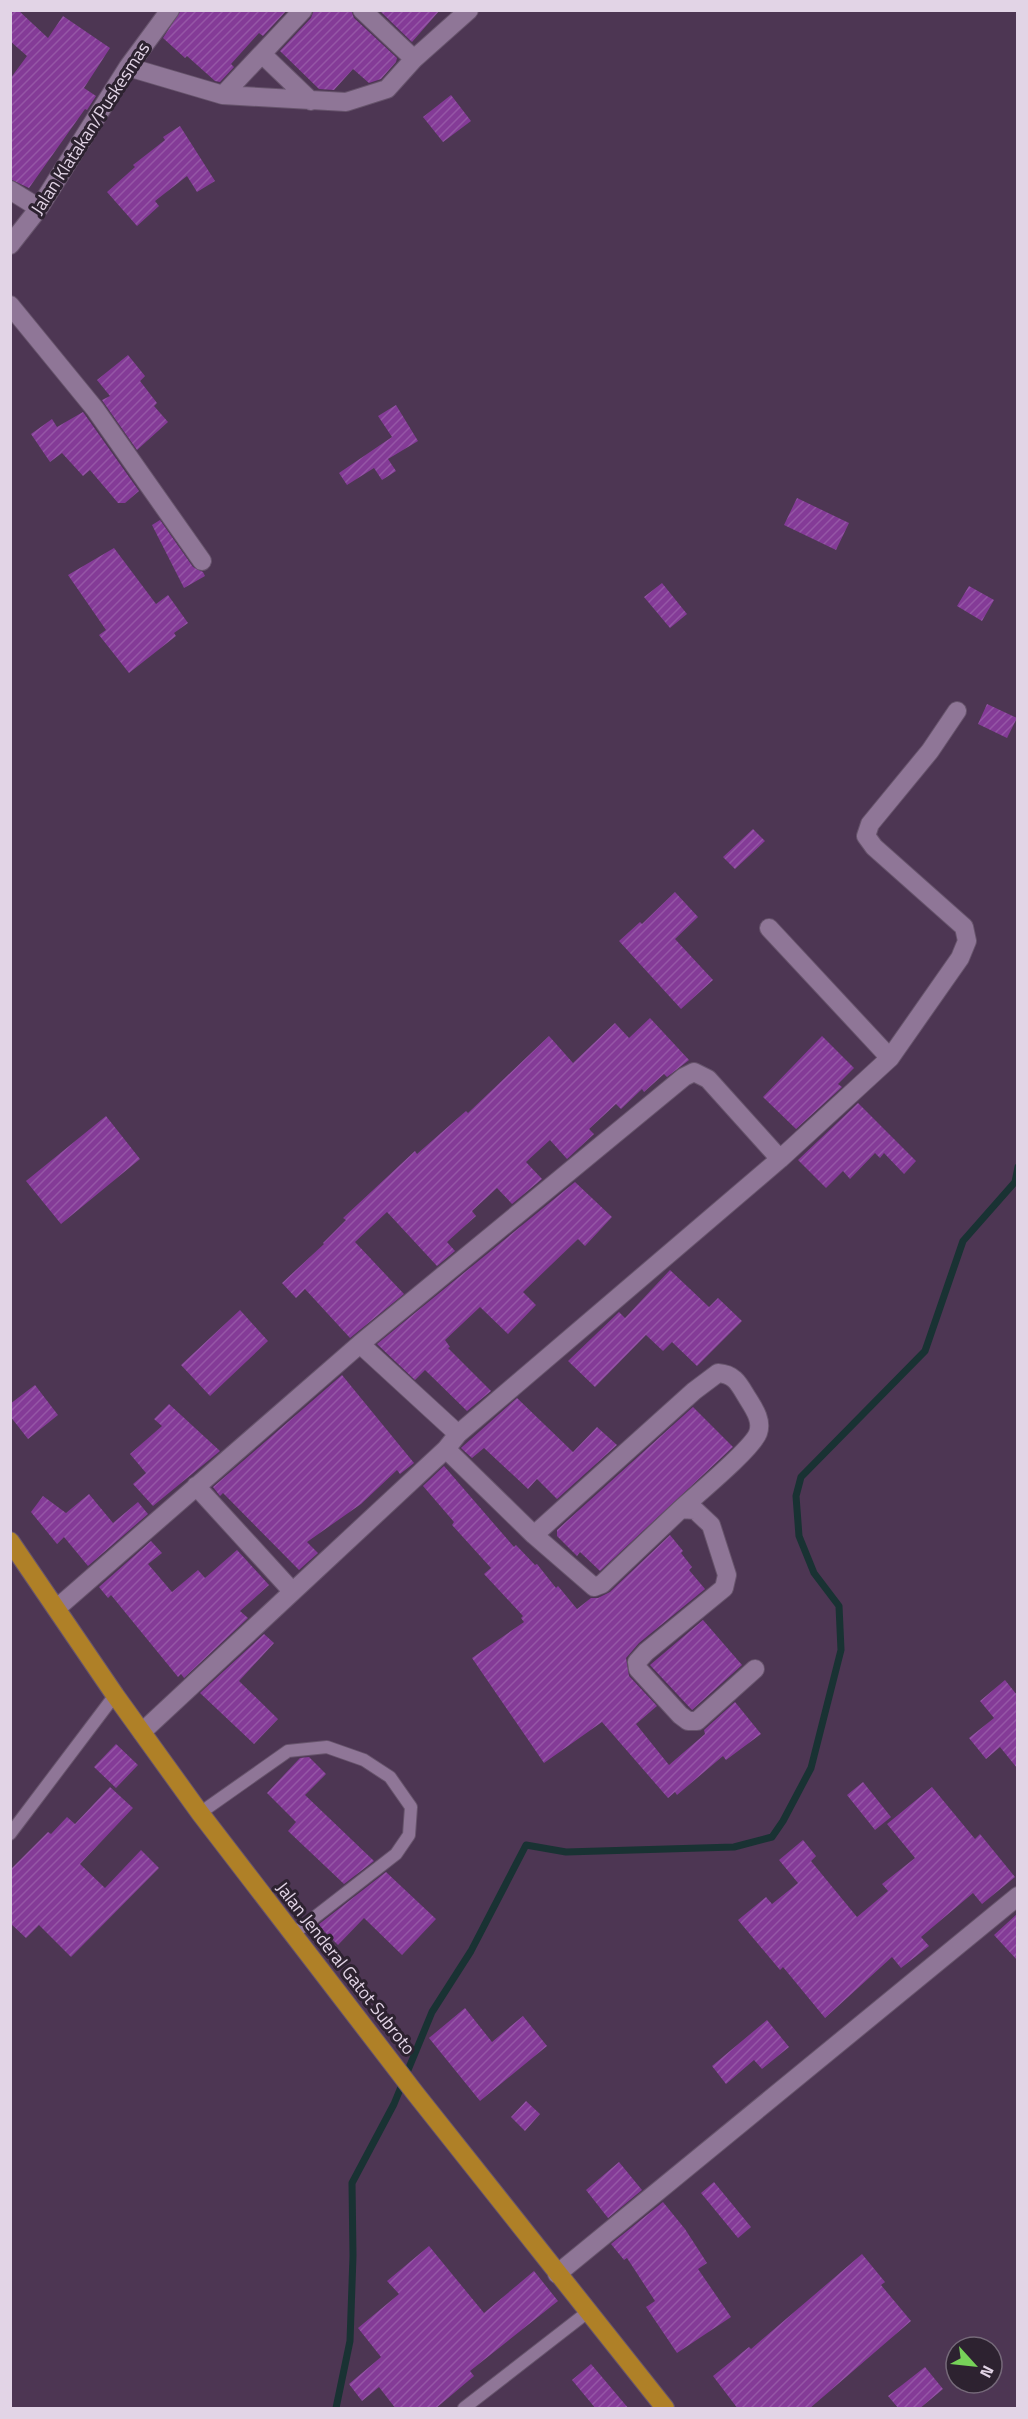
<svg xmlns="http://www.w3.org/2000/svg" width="1028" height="2419" font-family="'Titillium Web',sans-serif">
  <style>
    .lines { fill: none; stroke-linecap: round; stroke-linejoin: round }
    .stream { stroke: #193233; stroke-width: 7 }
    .building { fill: url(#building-hatch) }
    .lane-casing { stroke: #67546c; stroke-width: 14 }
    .street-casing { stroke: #67546c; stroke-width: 20 }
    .highway-casing { stroke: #67546c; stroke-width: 20 }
    .lane { stroke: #8f7697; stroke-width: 12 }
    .street { stroke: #8f7697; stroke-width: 18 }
    .highway { stroke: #af8027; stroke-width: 18 }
    .labels { text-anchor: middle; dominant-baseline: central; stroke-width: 6; stroke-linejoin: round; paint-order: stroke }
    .street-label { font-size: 18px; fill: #e2d4e6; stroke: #2d2230 }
  </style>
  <defs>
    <pattern id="building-hatch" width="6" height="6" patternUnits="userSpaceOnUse" patternTransform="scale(1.5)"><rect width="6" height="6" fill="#843b97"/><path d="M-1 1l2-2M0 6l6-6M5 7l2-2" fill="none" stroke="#9556a6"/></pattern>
  </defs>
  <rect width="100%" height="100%" fill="#4d3653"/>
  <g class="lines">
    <!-- stream -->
    <path class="stream" d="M336 2408 350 2341 353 2256 352 2183 394 2104 432 2012 471 1951 526 1845 566 1852 734 1847 772 1837 783 1821 811 1768 841 1650 839 1606 814 1573 799 1536 796 1496 801 1477 925 1351 963 1241 1015 1182 1018 1167"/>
  </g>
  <!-- building -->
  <path class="building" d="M10 10H18L48 38 63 16 110 48 84 88 96 96 87 110 85 109 29 188 10 179V79L27 56 10 41Z
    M181 10H287L263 36 259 33 231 64 234 67 220 82 215 81 187 56 185 58 163 38Z
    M314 10H351L354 18 397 58 396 62 381 79 369 83 353 69 334 90 319 89 280 51 311 18Z
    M379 10H440L412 42Z
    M451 95 471 121 443 142 423 117Z
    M180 126 215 181 197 192 187 176 155 201 159 206 137 226 107 192 135 167 133 165 165 140 163 137Z
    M128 355 145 376 140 381 157 403 154 406 168 422 137 450 102 400 110 396 97 380Z
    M396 405 418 441 388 459 396 471 382 480 374 468 347 485 339 473 392 437 378 416Z
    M83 412 139 491 125 503H118L90 470 83 476 62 453 50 462 31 434 52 419 57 427Z
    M797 498 849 523 836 550 784 525Z
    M160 520 193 567 203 572 205 576 184 588 152 525Z
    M114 548 156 604 168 595 188 623 174 633 176 636 129 673 99 635 106 630 68 575Z
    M662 583 687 614 670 628 644 597Z
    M969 586 994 600 982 621 957 606Z
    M987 704 1017 718 1007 738 978 724Z
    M753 829 765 841 735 869 723 857Z
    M675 892 698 917 675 939 713 980 681 1009 619 941 640 922 642 924Z
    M650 1018 689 1060 667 1077 664 1074 644 1092 642 1089 621 1109 616 1104 589 1129 594 1134 567 1159 550 1140 526 1162 542 1179 512 1204 497 1188 472 1211 476 1216 447 1242 455 1251 437 1266 387 1212 355 1242 404 1294 350 1338 305 1289 296 1298 282 1283 324 1244 323 1243 346 1220 343 1218 415 1151 417 1154 466 1111 468 1113 549 1036 573 1063 615 1023 629 1038Z
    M822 1036 854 1068 838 1084 842 1087 796 1129 763 1097Z
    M858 1103 916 1161 904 1174 884 1153 880 1158 875 1153 850 1179 843 1171 826 1188 798 1160Z
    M106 1116 140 1159 61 1224 26 1181Z
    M575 1182 612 1217 585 1246 578 1239 523 1292 536 1305 508 1334 480 1307 445 1340 450 1347 448 1348 491 1391 467 1411 425 1370 415 1380 377 1344Z
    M670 1270 709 1307 718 1298 742 1321 697 1366 672 1342 663 1351 646 1335 595 1387 568 1361 619 1312 625 1318Z
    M240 1310 268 1341 210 1396 181 1365Z
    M342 1375 414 1463 400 1474 397 1470 361 1504 307 1542 318 1553 299 1570 223 1493 220 1496 213 1487Z
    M35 1385 58 1415 28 1439 10 1416V1404Z
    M517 1398 573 1452 597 1427 617 1445 557 1499 537 1479 528 1489 484 1448 472 1458 461 1448Z
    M169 1404 220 1451 153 1506 133 1484 146 1473 130 1454 162 1426 154 1419Z
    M693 1407 733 1447 600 1571 580 1552 577 1556 557 1536V1530Z
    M444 1466 514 1547 516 1545 535 1565 537 1564 556 1588 558 1586 577 1609 591 1598H598L610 1592 670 1535 683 1551 681 1553 692 1567 689 1570 705 1589 639 1643 626 1658 629 1676 657 1706 636 1724 669 1765 705 1734 704 1730 735 1702 761 1734 726 1760 723 1756 677 1795 675 1792 668 1798 602 1722 544 1763 472 1658 524 1622 521 1618 523 1616 484 1574 491 1568 452 1525 454 1522 423 1486Z
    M89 1494 113 1523 138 1502 148 1514 88 1566 64 1537 57 1544 31 1512 43 1496 66 1513Z
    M151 1541 162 1553 148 1564 172 1592 198 1570 205 1578 237 1550 269 1585 240 1611 248 1618 184 1678 181 1674 178 1677 111 1595 108 1598 99 1587Z
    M703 1620 742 1665 692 1710 650 1665Z
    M264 1634 274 1643 239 1681 278 1719 254 1744 200 1693Z
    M1005 1680 1017 1695V1768L1000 1747 986 1759 969 1738 994 1718 980 1701Z
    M116 1744 138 1765 116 1788 94 1767Z
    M309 1757 326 1774 305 1795 374 1861 344 1884 288 1831 296 1822 267 1793 300 1758Z
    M863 1782 891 1817 875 1830 847 1795Z
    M110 1787 133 1808 80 1864 105 1888 141 1850 159 1868 71 1957 39 1925 26 1938 10 1923V1870L48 1832 51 1834 67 1817 75 1824Z
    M932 1787 975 1839 980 1834 1015 1877 982 1904 973 1893 921 1937 929 1946 901 1968 892 1957 825 2018 783 1967 780 1970 738 1920 766 1897 772 1904 798 1883 779 1860 803 1840 816 1856 811 1861 857 1917 888 1891 882 1884 915 1858 887 1824Z
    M386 1872 436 1919 402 1955 364 1918 338 1945 318 1925Z
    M1017 1914V1960L994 1935Z
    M465 2008 492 2042 523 2016 547 2046 480 2101 429 2038Z
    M767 2020 789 2047 762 2069 754 2060 726 2084 712 2066Z
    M526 2101 540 2114 525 2131 511 2117Z
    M619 2162 642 2190 608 2218 586 2190Z
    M714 2182 751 2227 738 2238 701 2193Z
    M663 2202 685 2229 707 2263 698 2269 731 2317 677 2353 646 2307 655 2301 627 2258 624 2260 611 2244Z
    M429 2246 484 2313 534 2271 558 2301 470 2371 474 2376 435 2409H396L379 2387 362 2401 349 2384 381 2357 358 2328 399 2294 387 2281Z
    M862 2254 885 2282 881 2285 911 2321 809 2409H738L713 2376 749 2347 751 2349Z
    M591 2364 629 2409H596L572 2380Z
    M925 2367 943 2389 919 2409H899L888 2396Z"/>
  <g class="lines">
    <!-- lane casing -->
    <g class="lane-casing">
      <path id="lane" d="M200 1813 288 1751 327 1747 364 1760 390 1777 411 1807 409 1835 396 1854 293 1934
        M10 1834 115 1695
        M464 2408 589 2311"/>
    </g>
    <!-- street casing -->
    <g class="street-casing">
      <path id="street" d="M362 10 414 59
        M262 54 311 101
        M128 67 223 95 303 10
        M223 95 346 102 387 89 414 59 469 10
        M10 190 39 208
        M10 245 39 208 128 67 170 10
        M10 305 95 409 202 561
        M769 928 890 1058
        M360 1344 458 1434
        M446 1449 534 1535 594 1587 602 1584 681 1509 695 1510 711 1525 727 1575 724 1588 646 1652 637 1662 638 1669 680 1715 688 1721H697L755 1669
        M196 1486 292 1591
        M534 1535 694 1391 718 1373C733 1374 738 1382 745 1394 752 1406 763 1419 758 1433 752 1449 696 1495 681 1509
        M57 1608 360 1344 684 1077 694 1072 708 1079 780 1159
        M142 1732 446 1449 458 1434 780 1159 890 1058 960 958 967 941 964 927 874 847 866 836 870 824 930 751 957 711
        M557 2274 1018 1896"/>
    </g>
    <!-- highway casing -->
    <g class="highway-casing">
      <path id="highway" d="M10 1541 115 1695 200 1813 415 2093 665 2408"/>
    </g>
    <!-- lane -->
    <use href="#lane" class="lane"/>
    <!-- street -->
    <use href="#street" class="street"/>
    <!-- highway -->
    <use href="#highway" class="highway"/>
  </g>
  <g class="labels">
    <!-- street labels -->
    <g class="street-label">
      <text transform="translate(90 128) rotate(-57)">Jalan Klatakan/Puskesmas</text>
      <text transform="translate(346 1968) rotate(52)">Jalan Jenderal Gatot Subroto</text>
    </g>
  </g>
  <!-- border -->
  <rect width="1028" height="2419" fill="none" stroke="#e2d4e6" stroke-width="24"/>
  <!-- north arrow -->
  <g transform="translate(974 2365) rotate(117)"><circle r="28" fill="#2d2230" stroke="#756979" stroke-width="1.5"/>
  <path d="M0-4.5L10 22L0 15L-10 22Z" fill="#77d259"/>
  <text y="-9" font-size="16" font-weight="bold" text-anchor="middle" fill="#e2d4e6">N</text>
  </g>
</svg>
